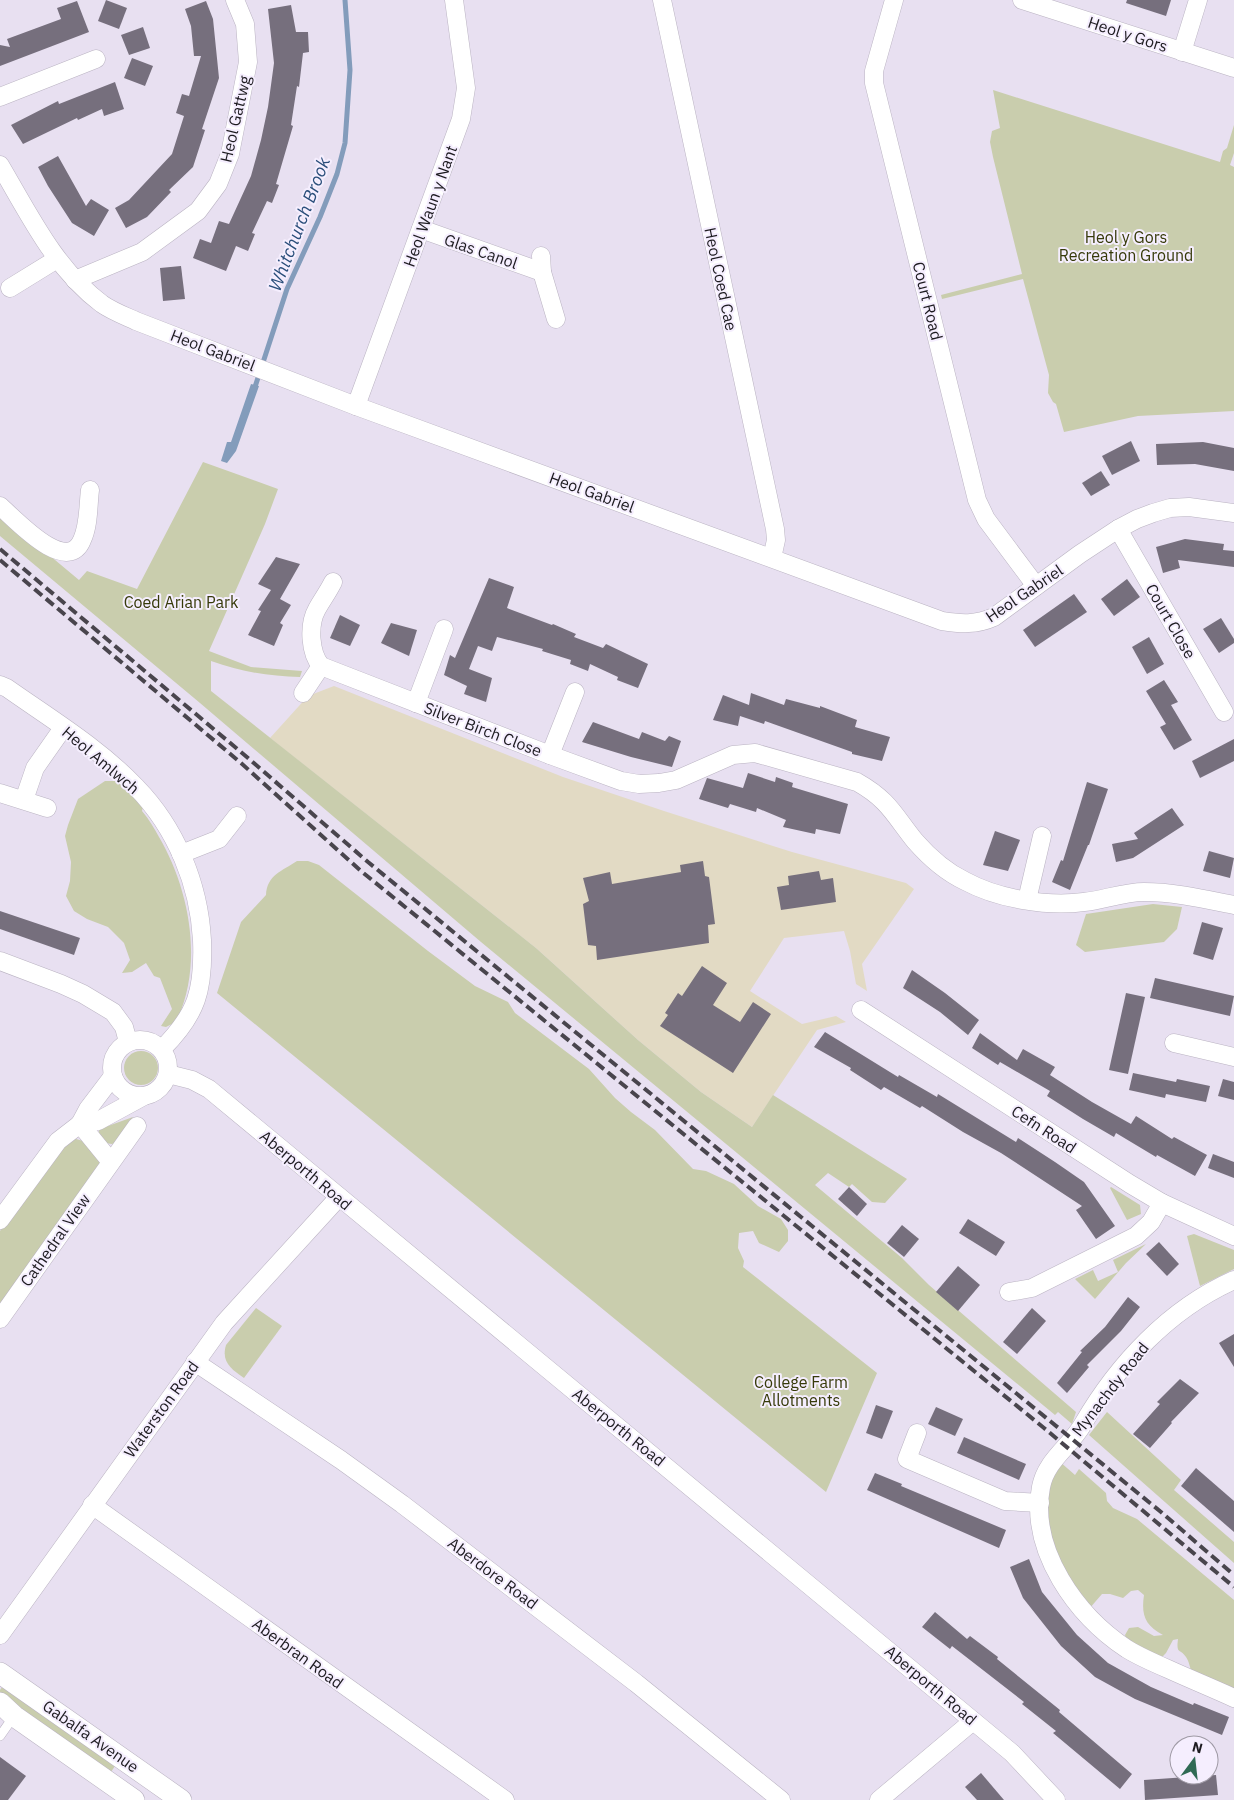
<svg xmlns="http://www.w3.org/2000/svg" width="1234" height="1800" font-family="'IBM Plex Sans',sans-serif">
<rect width="100%" height="100%" fill="#e8e0f1"/>
<path fill="#e2dac4" d="M334,686L563,777L664,811L792,852L906,883L914,889L862,964L867,991L856,984L850,951L844,931L784,938L750,991L802,1024L836,1016L846,1022L817,1030L752,1127L701,1092L638,1040L536,948L270,738L308,696Z"/>
<g fill="#c9cdad">
<path d="M993,90L1220,162L1223,151L1227,148L1234,125V153L1230,165L1234,167V411L1138,416L1064,432L1056,404L1053,402L1048,393L1049,375L1023,279L942,299L941,295L1022,274L993,157L990,142L992,131L1000,128Z"/>
<path d="M203,462L278,489L265,524L209,651L251,667L302,671L300,677C269,676 241,672 211,661V691L536,948L638,1040L701,1092L752,1127L773,1095L907,1179L885,1203L872,1202L852,1184L849,1187L828,1173L815,1185L902,1258L929,1285L1076,1412L1072,1424L1058,1412L1055,1415L481,942L200,703L0,536V514L79,580L87,571L137,589Z"/>
<path d="M105,781H141L148,787L142,811C149,819 154,828 159,837C190,890 204,965 176,1022L166,1027L161,1026L172,1009L160,978L154,976L146,963L132,972L122,973L130,960L124,943L108,927L87,919L74,911L66,896L70,881L71,862L65,836L68,825L78,799Z"/>
<path d="M297,861H308L319,865L428,951L475,986L508,1002L515,1013L589,1069L615,1098L631,1112L655,1130L693,1169L706,1171L734,1184L758,1206L781,1219L788,1230V1241L779,1252L759,1243L753,1231L739,1233L738,1248L744,1261L743,1267L877,1373L826,1492L217,993L241,922L266,895C267,875 282,871 297,861Z"/>
<path d="M1153,904L1182,907L1177,929L1164,942L1085,952L1076,945L1086,914Z"/>
<circle cx="141" cy="1068" r="17"/>
<path d="M133,1117L117,1142L112,1144L105,1143L98,1135L100,1127L103,1124L108,1126Z"/>
<path d="M76,1139L83,1141L100,1162L99,1167L0,1307V1231L48,1163L71,1140Z"/>
<path d="M1111,1187L1140,1205L1141,1214L1127,1220L1110,1188Z"/>
<path d="M1194,1234L1234,1250V1269L1200,1286L1187,1236Z"/>
<path d="M1146,1244L1126,1263L1095,1299L1075,1279L1093,1270L1098,1281L1118,1272L1113,1260Z"/>
<path d="M256,1308L282,1326L244,1378C231,1369 221,1362 226,1345Z"/>
<path d="M1107,1412L1181,1480L1174,1490L1234,1542V1563L1089,1435Z"/>
<path d="M1059,1461L1075,1475L1079,1469L1106,1493L1107,1501L1113,1508L1137,1519L1234,1600V1693L1192,1673C1190,1668 1189,1661 1186,1657C1180,1648 1176,1655 1178,1639L1173,1640L1166,1653L1160,1659L1128,1643L1125,1635L1129,1628L1138,1627L1154,1636L1163,1635C1145,1625 1141,1615 1144,1595L1138,1590L1131,1591L1123,1598L1110,1594H1102L1089,1609L1052,1550L1045,1498Z"/>
<path d="M5,1683L117,1763L109,1775L0,1697V1690Z"/>
</g>
<path fill="#839cbb" d="M251,384L259,386L236,451L227,463L221,461L227,442H231Z"/>
<g fill="none" stroke-linecap="round" stroke-linejoin="round">
<path stroke="#839cbb" stroke-width="5" d="M254,390L287,289L320,217L337,174L345,143L350,70L345,0"/>
</g>
<g fill="#766f7d">
<path d="M106,0L127,8L119,29L98,21Z"/>
<path d="M1127,0H1171L1166,16L1126,3Z"/>
<path d="M77,1L89,32L0,66V45L10,47L7,39L61,19L57,8Z"/>
<path d="M206,1L213,19L219,78L202,129L205,130L193,167L169,190L171,192L147,217L126,228L115,208L129,200L172,154L184,116L176,113L182,94L189,96L201,56H194L191,26L185,9Z"/>
<path d="M291,5L296,32H308L309,52L303,53L299,87L297,86L291,125L293,126L276,184L279,185L272,203L267,201L252,233L255,234L248,251L236,246L226,271L193,258L200,239L211,243L219,221L229,224L251,176L261,140L268,107L274,63L268,9Z"/>
<path d="M143,27L150,48L129,55L121,35Z"/>
<path d="M132,58L153,66L145,86L124,78Z"/>
<path d="M115,82L124,109L104,116L102,109L78,120L77,118L23,144L11,125L58,101L59,104Z"/>
<path d="M58,156L86,206L91,199L109,210L94,236L72,223L48,186L38,167Z"/>
<path d="M181,266L185,299L163,301L160,268Z"/>
<path d="M1131,441L1140,461L1112,475L1102,456Z"/>
<path d="M1203,442L1234,448V471L1195,464L1157,465L1156,444Z"/>
<path d="M1101,471L1110,485L1091,496L1082,483Z"/>
<path d="M1185,539L1224,544L1223,550L1234,551V567L1178,560L1180,568L1163,573L1156,547Z"/>
<path d="M276,557L300,564L280,599L291,605L280,623L283,625L274,646L248,635L261,611L258,610L271,590L258,584Z"/>
<path d="M489,578L514,587L507,608L552,625L553,624L576,634L574,637L603,648L606,644L648,664L638,688L617,680L618,677L590,664L588,671L570,664L571,660L542,651L543,649L497,637L492,651L478,646L469,669L492,678L486,702L464,694L467,686L444,675L450,655L455,658Z"/>
<path d="M1127,579L1140,597L1114,616L1101,599Z"/>
<path d="M1074,594L1087,612L1035,647L1023,630Z"/>
<path d="M340,615L360,625L350,646L330,638Z"/>
<path d="M1221,618L1234,639V643L1219,653L1203,629Z"/>
<path d="M391,623L417,630L409,656L381,643Z"/>
<path d="M1149,637L1164,664L1147,674L1132,647Z"/>
<path d="M1164,680L1178,702L1171,705L1192,740L1174,750L1160,727L1166,724L1146,691Z"/>
<path d="M751,693L784,705L786,699L820,708V706L857,720L855,727L890,737L882,761L852,754V752L765,721L764,724L740,716L738,726L713,720L723,695L749,705Z"/>
<path d="M593,722L639,739L642,732L665,741L669,736L681,741L672,767L631,757L582,742Z"/>
<path d="M1234,739V761L1200,778L1192,761Z"/>
<path d="M748,773L775,782L776,777L793,783L792,787L848,804L840,834L816,829L815,834L783,827L786,820L757,808L756,812L730,804L728,808L699,799L707,778L743,788Z"/>
<path d="M1087,782L1108,789L1089,845H1088L1070,890L1052,882L1061,860L1063,861Z"/>
<path d="M1172,808L1184,825L1133,858L1116,862L1112,844L1138,839L1134,833Z"/>
<path d="M995,831L1020,840L1008,871L983,865Z"/>
<path d="M1209,851L1234,858L1230,878L1203,871Z"/>
<path d="M703,861L705,876L709,877L715,924L708,925L709,943L597,960L596,946L588,945L583,904L589,901L583,878L610,872L612,884L681,872L680,865Z"/>
<path d="M819,871L821,880L833,878L836,902L781,910L777,887L789,885L788,876Z"/>
<path d="M0,911L80,938L74,955L0,929Z"/>
<path d="M1202,922L1223,928L1213,960L1193,954Z"/>
<path d="M702,966L727,983L713,1005L740,1022L753,1002L771,1014L733,1073L660,1026L668,1015L665,1013L678,993L682,996Z"/>
<path d="M912,970L945,993L979,1020L968,1035L940,1012L903,988Z"/>
<path d="M1155,978L1234,996L1230,1016L1150,998Z"/>
<path d="M1126,993L1145,997L1128,1074L1109,1070Z"/>
<path d="M825,1032L898,1077L899,1075L937,1097L938,1094L1016,1142L1018,1138L1055,1162L1084,1182L1115,1226L1096,1239L1076,1210L1082,1206L1001,1153L963,1132L922,1106L920,1108L884,1087L881,1090L850,1070L851,1068L814,1047Z"/>
<path d="M980,1033L1017,1060L1023,1049L1055,1067L1050,1075L1092,1102L1131,1124L1136,1116L1172,1139L1174,1137L1207,1155L1195,1176L1157,1155L1156,1157L1116,1133L1114,1137L1083,1119L1047,1096L1050,1091L1000,1062L998,1065L972,1048Z"/>
<path d="M1133,1073L1176,1082L1177,1079L1210,1086L1206,1102L1166,1094L1165,1098L1129,1090Z"/>
<path d="M1223,1079L1234,1082V1100L1218,1096Z"/>
<path d="M1213,1154L1234,1162V1178L1208,1168Z"/>
<path d="M849,1187L867,1204L857,1216L838,1199Z"/>
<path d="M968,1219L1005,1242L996,1256L959,1233Z"/>
<path d="M902,1225L919,1239L904,1257L887,1243Z"/>
<path d="M1159,1242L1179,1264L1167,1276L1146,1254Z"/>
<path d="M958,1266L980,1285L958,1311L936,1292Z"/>
<path d="M1128,1297L1140,1307L1121,1331L1087,1365L1089,1367L1067,1393L1057,1383L1082,1352L1080,1351L1105,1327Z"/>
<path d="M1032,1308L1046,1321L1017,1354L1003,1342Z"/>
<path d="M1234,1334V1367L1219,1343Z"/>
<path d="M1180,1379L1199,1393L1171,1422L1172,1423L1150,1448L1133,1434L1160,1404L1157,1402Z"/>
<path d="M876,1405L893,1411L882,1439L866,1433Z"/>
<path d="M936,1407L963,1419L955,1436L928,1424Z"/>
<path d="M964,1437L1026,1464L1019,1480L957,1453Z"/>
<path d="M1196,1468L1234,1501V1532L1181,1486Z"/>
<path d="M875,1473L902,1484L901,1486L1006,1530L999,1548L867,1490Z"/>
<path d="M1029,1559L1042,1592L1077,1635L1108,1663L1151,1687L1193,1705L1194,1703L1229,1717L1222,1735L1135,1699L1095,1677L1061,1646L1023,1598L1010,1567Z"/>
<path d="M935,1612L967,1639L970,1636L998,1657L997,1659L1060,1710L1059,1712L1132,1774L1120,1789L1053,1733L1056,1731L1022,1704L1024,1702L952,1646L950,1649L922,1627Z"/>
<path d="M0,1757L26,1776L8,1800H0Z"/>
<path d="M981,1773L1004,1800H977L965,1787Z"/>
<path d="M1216,1775L1218,1795L1145,1800L1144,1780Z"/>
</g>
<g fill="none" stroke-linecap="round" stroke-linejoin="round">
<g stroke="#bab3c2" stroke-width="10">
<path id="service" d="M0,1736L14,1716"/>
</g>
<g stroke="#bab3c2" stroke-width="19">
<g id="minor">
<path d="M662,0L775,529L776,540L772,558"/>
<path d="M894,0L874,71V83L977,500L986,519L1036,586"/>
<path d="M1022,0L1234,68"/>
<path d="M1182,52L1198,0"/>
<path d="M0,97L96,59"/>
<path d="M0,165C29,214 55,269 102,304C112,311 125,316 136,321L356,406L942,621C961,624 976,625 994,617L1080,554L1118,529L1137,519L1153,513L1170,508L1189,507L1234,513"/>
<path d="M421,229L542,272"/>
<path d="M541,256L542,272L556,319"/>
<path d="M75,280L142,252L198,211L218,184L230,154L248,62L245,24L235,0"/>
<path d="M10,288L57,259"/>
<path d="M356,406L461,119L466,88L454,0"/>
<path d="M0,506C16,520 67,576 82,540C89,525 88,506 90,490"/>
<path d="M1118,529L1224,712"/>
<path d="M333,582C328,592 322,600 317,609C308,625 310,653 321,666L550,755L621,781L639,784L659,783L676,780L733,755L755,753L857,782C889,800 894,815 915,841C929,857 946,872 965,881C998,899 1048,907 1084,902C1103,900 1124,892 1144,892C1174,892 1204,899 1234,905"/>
<path d="M0,685L7,688C51,719 99,748 136,787C176,828 199,884 202,940C204,990 197,1014 162,1049"/>
<path d="M303,693L321,666"/>
<path d="M416,703L444,629"/>
<path d="M550,755L575,692"/>
<path d="M0,793L47,808"/>
<path d="M24,800L35,768L63,728"/>
<path d="M181,854L219,839L237,816"/>
<path d="M1027,900L1042,836"/>
<path d="M0,961L61,984L83,994L113,1012L124,1027L128,1042"/>
<path d="M861,1010L1130,1184L1162,1203L1234,1236"/>
<circle cx="140" cy="1068" r="28"/>
<path d="M1174,1043L1234,1057"/>
<path d="M168,1074L192,1080L209,1089L1012,1753L1056,1800"/>
<path d="M80,1124L88,1109L113,1076"/>
<path d="M80,1124L111,1162"/>
<path d="M0,1220L58,1141L80,1124L98,1121L144,1096"/>
<path d="M1234,1280C1169,1309 1118,1364 1083,1424C1070,1447 1046,1460 1041,1487C1029,1551 1077,1616 1127,1649C1140,1657 1154,1663 1168,1669C1190,1679 1212,1688 1234,1698"/>
<path d="M1009,1292L1032,1288L1136,1236L1151,1222L1162,1203"/>
<path d="M0,1319L137,1126"/>
<path d="M195,1362L341,1460L402,1504L636,1683L781,1800"/>
<path d="M917,1433L907,1459L1005,1501L1040,1503"/>
<path d="M92,1505L505,1800"/>
<path d="M0,1635L224,1323L339,1197"/>
<path d="M879,1800L973,1721"/>
</g>
</g>
<g stroke="#bab3c2" stroke-width="22">
<g id="tertiary">
<path d="M0,1673L181,1800"/>
<path d="M0,1703L14,1716L134,1800"/>
</g>
</g>
<use href="#service" stroke="#fff" stroke-width="9"/>
<use href="#minor" stroke="#fff" stroke-width="18"/>
<use href="#tertiary" stroke="#fff" stroke-width="21"/>
<g stroke="#49454d" stroke-width="4" stroke-dasharray="10 5" stroke-linecap="butt">
<path d="M0,549L248,758L368,862L1050,1421L1161,1512L1234,1575"/>
<path d="M0,560L241,763L361,871L1044,1428L1234,1587"/>
</g>
</g>
<g text-anchor="middle" dominant-baseline="central" stroke-width="4" stroke-linejoin="round" paint-order="stroke">
<g font-size="16" fill="#1d1b20" stroke="#f5eefe">
<text transform="translate(1128 34) rotate(18)">Heol y Gors</text>
<text transform="translate(235 119) rotate(-77)">Heol Gattwg</text>
<text transform="translate(430 206) rotate(-70)">Heol Waun y Nant</text>
<text transform="translate(481 251) rotate(19)">Glas Canol</text>
<text transform="translate(721 279) rotate(78)">Heol Coed Cae</text>
<text transform="translate(928 301) rotate(76)">Court Road</text>
<text transform="translate(213 350) rotate(21)">Heol Gabriel</text>
<text transform="translate(592 492) rotate(20)">Heol Gabriel</text>
<text transform="translate(1024 593) rotate(-34)">Heol Gabriel</text>
<text transform="translate(1171 621) rotate(60)">Court Close</text>
<text transform="translate(483 729) rotate(21)">Silver Birch Close</text>
<text transform="translate(101 760) rotate(40)">Heol Amlwch</text>
<text transform="translate(1044 1129) rotate(33)">Cefn Road</text>
<text transform="translate(306 1170) rotate(40)">Aberporth Road</text>
<text transform="translate(55 1240) rotate(-55)">Cathedral View</text>
<text transform="translate(1110 1389) rotate(-52)">Mynachdy Road</text>
<text transform="translate(161 1409) rotate(-54)">Waterston Road</text>
<text transform="translate(619 1427) rotate(39)">Aberporth Road</text>
<text transform="translate(493 1573) rotate(37)">Aberdore Road</text>
<text transform="translate(298 1653) rotate(36)">Aberbran Road</text>
<text transform="translate(931 1685) rotate(40)">Aberporth Road</text>
<text transform="translate(91 1736) rotate(35)">Gabalfa Avenue</text>
</g>
<g font-size="16" fill="#363a09" stroke="#f5eefe">
<text x="1126" y="237">Heol y Gors<tspan x="1126" dy="18">Recreation Ground</tspan></text>
<text x="181" y="602">Coed Arian Park</text>
<text x="801" y="1382">College Farm<tspan x="801" dy="18">Allotments</tspan></text>
</g>
<g font-size="18" font-style="italic" fill="#2a4e7a" stroke="#f5eefe">
<text transform="translate(299 224) rotate(-69)">Whitchurch Brook</text>
</g>
</g>
<g transform="translate(1194 1760) rotate(15)"><circle r="24" fill="#f5eefe" stroke="#9f9aa5"/>
<path d="M0-4L9 19L0 12L-9 19Z" fill="#2f6a54"/>
<text y="-8" font-size="14" font-weight="bold" text-anchor="middle" fill="#1d1b20">N</text>
</g>
</svg>
